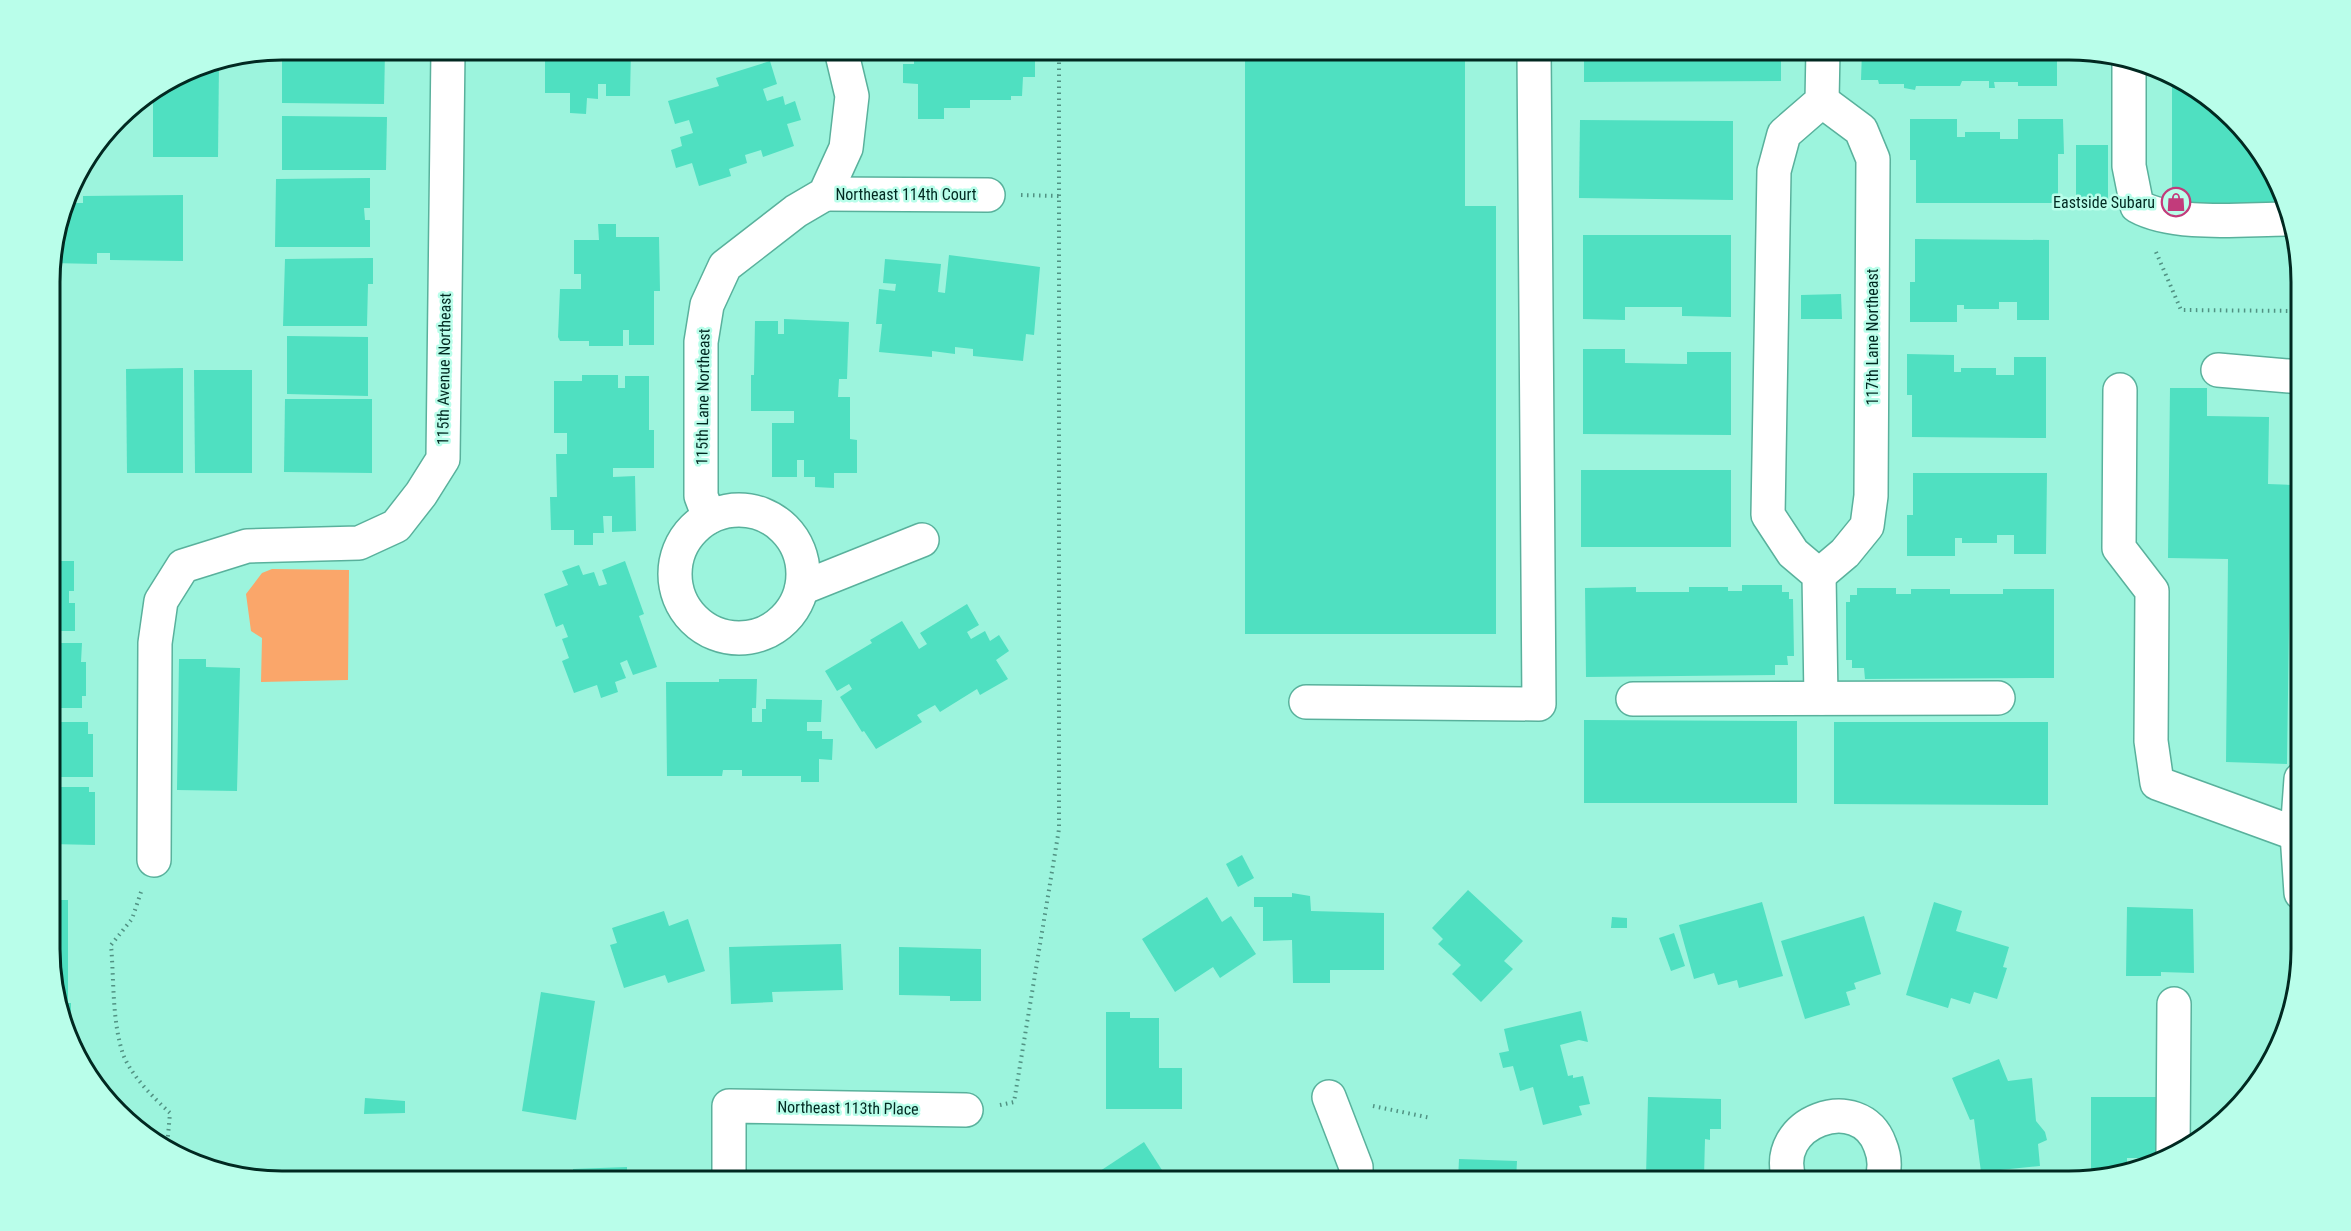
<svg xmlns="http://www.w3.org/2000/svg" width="2351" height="1231" font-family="'Roboto Condensed',sans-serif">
<rect width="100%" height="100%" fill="#9cf4dd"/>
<path fill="#faa66a" d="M272,569L349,570L348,680L261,682L262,638L251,631L246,594L262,573Z"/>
<g fill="#4fe0c1">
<path d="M554,50H631L630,96H606V84H598V99L587,98L586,114L570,113V93H545V60H554Z"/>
<path d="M931,50H1025V58H1035V77H1023L1022,96H1011V100H970V108H944V119H918V84L903,83V64H914V55H931Z"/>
<path d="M1245,50H1465V206H1496V634H1245Z"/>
<path d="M1584,50H1781V81L1584,82Z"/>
<path d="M1862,50H2057V86H2018V82H1994L1995,88H1989V81H1962L1960,86H1916L1915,90L1904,88V84H1879L1878,80H1861Z"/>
<path d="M282,51H385L384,104L282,103Z"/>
<path d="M770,61L777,84L763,89L767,101L783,96L785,105L795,101L801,120L787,124L794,146L763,157L761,150L745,155L747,163L729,169L731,176L699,186L692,163L676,168L671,150L682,146L680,137L693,133L689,120L675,124L668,101L719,86L716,78Z"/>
<path d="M219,62L218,157H153V92L193,67Z"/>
<path d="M2172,74L2222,107L2262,153L2283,208H2172Z"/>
<path d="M282,116L387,117L386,170H282Z"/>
<path d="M1910,119H1957V137H1965V132H2000V139H2018V119H2063L2064,154H2058V203H1916V160H1910Z"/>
<path d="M1580,120L1733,121V200L1579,198Z"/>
<path d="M2076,145H2108V206L2076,207Z"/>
<path d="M370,178V208H364L365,220H370V247H275L276,179Z"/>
<path d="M183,195V261L110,260V253H97V264L51,263L67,203H83V196Z"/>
<path d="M598,224H616V237H659L660,291H654V345H629V330H623V346H589V341H560L558,337L560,289H581V274H574V240H599Z"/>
<path d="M1583,235H1731V317L1682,316V307H1625V320L1583,319Z"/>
<path d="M1915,239L2049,240V320H2017V302H1999V309H1964V305H1957V322H1910V282H1915Z"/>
<path d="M949,255L1040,267L1034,335L1026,334L1023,361L973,356V349L955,347V354L932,351V357L879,352L882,324H876L879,289L895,291L896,284L883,283L885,259L941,264L938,292L945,293Z"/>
<path d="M373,258V284H368L367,326H283L285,259Z"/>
<path d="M1841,294L1842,319H1801V295Z"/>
<path d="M784,319L849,322L847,379H839L838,397H850V439L857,440V473H834V488L815,487V477H804V460H797V477H772V423H794V411H751V375H754L755,321H778V334H784Z"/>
<path d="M287,336L368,337V396L287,394Z"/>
<path d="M1583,349H1625V363L1687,364V352H1731V435L1583,434Z"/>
<path d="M1907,354L1954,355V372H1961V368H1996V375H2014V357H2046V438L1912,437V395H1907Z"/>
<path d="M183,368V473H127L126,369Z"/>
<rect x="50" y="369" width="10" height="35"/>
<path d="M194,370H252V473H195Z"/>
<path d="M582,375H618V388H625V376H649V430H654V468H613V477L635,476L636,531L612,532V516H603L604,533H593V545H574V530H551L550,497H557L556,454H567V433H554V381H582Z"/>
<path d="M2170,388H2207V416L2269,417L2268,484L2291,485L2287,764L2226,762L2228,559L2168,558Z"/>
<path d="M285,399H372V473L284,472Z"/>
<path d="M54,418V454H50V420Z"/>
<rect x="1581" y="470" width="150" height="77"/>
<path d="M1913,473H2047L2046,554H2014V535H1997V543H1962V538H1955V556H1907V515H1913Z"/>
<path d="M50,489H55V537H51Z"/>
<path d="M51,561H74V591H69V603H75V631H51Z"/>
<path d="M625,561L644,614L639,616L657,667L633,675L627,660L620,663L626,678L615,682L618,692L601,698L597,685L574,693L562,661L569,658L562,639L568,637L563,624L556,627L544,594L568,585L562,571L579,565L583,575L594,572L599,586L607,584L602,570Z"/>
<path d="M1742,585H1782V592H1789V599H1793L1794,656H1787L1788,665H1775V675L1586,677L1585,588L1636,587V592H1689V587H1728V591H1742Z"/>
<path d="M1857,588H1896V594H1911V589H1950V594H2003V589H2054V678L1865,679L1864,668H1852V660H1846V602H1850V595H1857Z"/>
<path d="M967,604L979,625L967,632L971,639L985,631L990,641L999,635L1009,651L996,660L1008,679L980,695L977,689L940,712L935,705L917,715L922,722L876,749L864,731L862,732L840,697L852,689L849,684L837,691L825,671L872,643L870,640L902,621L919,649L927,644L920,633Z"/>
<path d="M51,643H82L81,662H86V696H82V708H51Z"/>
<path d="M179,659H206V667L240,668L237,791L177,790Z"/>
<path d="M719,679H757L756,708H752V722H762V709H766V699L822,700L821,722H807V731H822V739H833L832,760L819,759V782H801V776H742V770H723L722,776H667L666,682H719Z"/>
<path d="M1584,720L1797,721V803H1584Z"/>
<path d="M51,722H88V734H93V777H51Z"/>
<path d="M1834,722H2048V805L1834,804Z"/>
<path d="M51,787H89V792H95V845L51,844Z"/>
<path d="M1242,855L1254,878L1238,887L1226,864Z"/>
<path d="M1468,890L1523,941L1504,961L1513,969L1481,1002L1452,974L1461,965L1438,944L1443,939L1432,928Z"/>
<path d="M1292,893L1310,896L1311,911L1384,913V970H1330V983H1293L1292,940L1263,941V907H1254V897H1292Z"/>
<path d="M1207,897L1222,922L1231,916L1256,954L1220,978L1213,967L1175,992L1142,939Z"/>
<path d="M51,900H68V1003H71V1028H65L52,980Z"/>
<path d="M1762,902L1783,976L1739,988L1737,980L1718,985L1714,973L1694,979L1679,925Z"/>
<path d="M1934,902L1962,911L1956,931L2009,947L2003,967L2007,968L1997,999L1974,992L1970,1004L1951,998L1948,1008L1906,995Z"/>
<path d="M2127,907L2193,909L2194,973L2161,972V976H2126Z"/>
<path d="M664,911L669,926L688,919L705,971L668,983L665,975L624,988L610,945L617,943L612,928Z"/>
<path d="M1864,916L1881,974L1854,983L1856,989L1846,992L1850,1005L1805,1019L1781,941Z"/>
<path d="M1612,917L1627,918V928H1611Z"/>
<path d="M1674,933L1685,966L1671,971L1659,938Z"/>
<path d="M841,944L843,990L772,992L773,1002L731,1004L729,947Z"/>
<path d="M899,947L981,949V1001H950V996L899,995Z"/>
<path d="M541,992L595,1001L576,1120L522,1111Z"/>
<path d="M1581,1011L1588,1042L1579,1040L1560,1045L1568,1076L1573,1075V1078L1583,1076L1590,1104L1579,1106L1582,1115L1543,1125L1533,1087L1520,1091L1513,1066L1503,1068L1499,1053L1509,1051L1504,1029Z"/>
<path d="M1106,1012H1130V1018H1159V1068H1182V1109H1106Z"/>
<path d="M70,1043H83V1063H88V1073Z"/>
<path d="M1999,1059L2008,1081L2032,1078L2036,1121L2045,1132L2047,1140L2038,1144L2040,1166L1981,1172L1974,1119L1970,1120L1952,1078Z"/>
<path d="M1648,1097L1721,1099V1129H1710V1140L1705,1139L1704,1177L1646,1176Z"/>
<path d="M2091,1097H2156V1158H2127V1166H2133V1171L2091,1180Z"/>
<path d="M365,1098L405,1101V1113L364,1114Z"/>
<path d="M1144,1142L1169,1181H1102L1097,1173Z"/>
<path d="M1459,1159L1517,1161L1516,1181H1458Z"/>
<path d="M627,1167V1181H574L573,1169Z"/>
</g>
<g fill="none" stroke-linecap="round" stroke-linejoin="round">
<g stroke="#59b19c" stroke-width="36">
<g id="minor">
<path d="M2129,64V166L2137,206C2175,227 2243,219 2287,219"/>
<path d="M825,194L988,195"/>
<path d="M2218,370L2300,377"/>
<path d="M2120,390L2119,548L2152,591L2151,741L2157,783L2297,834"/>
<circle cx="739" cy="574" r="64"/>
<path d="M709,517L701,496V342L707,305L725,266L796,211L825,194L846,148L852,96L841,50"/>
<path d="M1819,575L1845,553L1867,526L1871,496L1873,159L1861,130L1822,101"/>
<path d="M802,588L922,540"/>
<path d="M1821,698L1819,575L1793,553L1768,515L1774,171L1784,134L1822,101L1823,50"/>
<path d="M1633,699L1998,698"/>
<path d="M1306,702L1539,704L1534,50"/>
<path d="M2301,779L2297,834L2301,893"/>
<path d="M154,860L155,643L161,601L183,566L247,546L359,543L396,526L421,494L443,459L448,50"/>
<path d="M1329,1097L1356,1167V1181"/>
<path d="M2173,1154L2174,1004"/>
<path d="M729,1181V1106L966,1110"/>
<path d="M1790,1181C1768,1122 1860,1089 1880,1145C1885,1157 1886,1168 1881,1181"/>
</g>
</g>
<g stroke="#519283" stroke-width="4" stroke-dasharray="1.5 4.5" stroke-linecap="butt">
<path d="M1021,195L1059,196"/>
<path d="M2156,252L2181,310L2300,311"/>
<path d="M141,892L132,919L111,945C114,979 112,1018 122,1051C129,1074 153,1097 170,1113L167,1147"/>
<path d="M1000,1105L1014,1102L1059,829V50"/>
<path d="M1373,1106L1431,1118"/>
</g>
<use href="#minor" stroke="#fff" stroke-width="33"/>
</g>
<defs>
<g id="shop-ring" transform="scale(1.5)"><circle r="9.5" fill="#b9feea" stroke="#c23b7b" stroke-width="1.5"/><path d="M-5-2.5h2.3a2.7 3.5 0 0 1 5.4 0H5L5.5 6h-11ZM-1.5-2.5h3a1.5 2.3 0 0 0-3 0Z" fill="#c23b7b"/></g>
</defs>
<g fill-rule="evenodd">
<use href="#shop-ring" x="2176" y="202"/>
</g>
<g text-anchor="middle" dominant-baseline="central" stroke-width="5" stroke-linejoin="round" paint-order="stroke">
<g font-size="16" fill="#012921" stroke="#b9feea">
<text x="906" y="194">Northeast 114th Court</text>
<text transform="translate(1872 337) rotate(-90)">117th Lane Northeast</text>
<text transform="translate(444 369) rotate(-89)">115th Avenue Northeast</text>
<text transform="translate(703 397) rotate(-89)">115th Lane Northeast</text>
<text transform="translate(848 1108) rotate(1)">Northeast 113th Place</text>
</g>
<g font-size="16" fill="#012921" stroke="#b9feea" text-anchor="end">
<text x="2155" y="202">Eastside Subaru</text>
</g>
</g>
<path d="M0 0H2351V1231H0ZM282 60H2069A222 222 0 0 1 2291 282V949A222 222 0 0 1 2069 1171H282A222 222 0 0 1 60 949V282A222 222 0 0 1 282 60Z" fill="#b9feea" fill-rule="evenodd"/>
<path fill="none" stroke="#012921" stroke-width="3" d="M282 60H2069A222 222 0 0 1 2291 282V949A222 222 0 0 1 2069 1171H282A222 222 0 0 1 60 949V282A222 222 0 0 1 282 60Z"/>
</svg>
